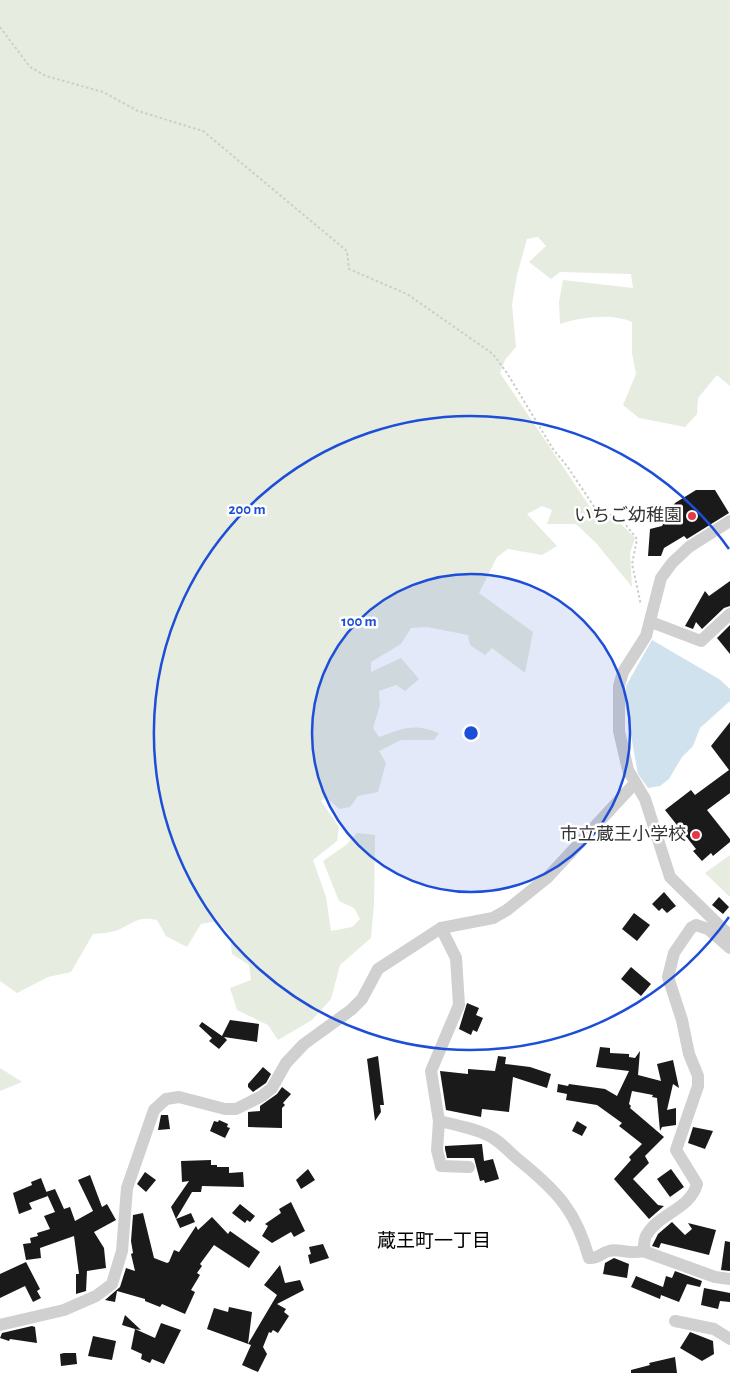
<svg xmlns="http://www.w3.org/2000/svg" width="730" height="1373" font-family="'Alegreya Sans','Noto Sans JP',sans-serif">
<rect width="100%" height="100%" fill="#fff"/>
<g fill="#e6ecdf">
<path d="M0,0H730V386L717,375L698,398L697,414L685,427L639,418L623,405L636,374L632,353V322C611,313 582,317 560,324L559,302L563,280L633,288L631,274L560,272L551,279L529,262L546,246L538,237L527,239L517,275L512,305L516,347L505,360L500,373L590,507L620,523L635,538L630,553L632,587L596,543L576,524H547L552,510L542,506L527,514L557,546L542,555L508,549L497,557L479,593L533,632L525,673L492,648L485,655L470,645L468,635L427,627L411,628L401,644L371,662V672L401,658L419,679L405,691L396,685L379,691L380,705L373,728L379,737C404,728 413,723 439,733L434,740H401L379,751L386,763L378,792L358,796L350,807L339,809L326,797L321,801L339,827L337,841L313,860L326,897L331,931L352,927L360,919L354,908L339,901L323,861L346,845L357,833L375,835L374,904L371,938L340,965L331,999L312,1020L278,1040L268,1025L237,1010L230,988L251,980L249,965L232,954L230,935L217,921L201,924L187,947L166,936L157,920C140,916 134,922 120,929C113,933 101,933 93,934L71,972L48,977L17,993L0,981Z"/>
<path d="M730,855V897L705,873Z"/>
<path d="M0,1068L22,1082L0,1091Z"/>
</g>
<path fill="#cfe2ee" d="M652,640L719,679L730,689V701L700,728L693,746L682,757L669,779L660,786L648,788L638,774L625,702L626,686Z"/>
<g fill="#1a1a1a">
<path d="M696,490H715L729,513L687,539L684,536L664,548L661,556H648L650,529L662,526L675,503Z"/>
<path d="M730,581V606L724,608L702,629L696,622L693,629L685,626L705,591L709,596Z"/>
<path d="M730,625V654L717,638Z"/>
<path d="M730,722V793L707,810L730,839V842L713,856L711,853L702,861L693,851L696,849L665,810L691,790L695,795L729,770L711,746Z"/>
<path d="M664,892L676,906L667,913L662,908L659,911L652,904Z"/>
<path d="M719,897L729,907L723,914L712,905Z"/>
<path d="M634,913L650,925L637,941L622,929Z"/>
<path d="M631,967L651,984L641,996L621,979Z"/>
<path d="M467,1003L479,1008L476,1015L483,1018L477,1032L473,1030L471,1035L459,1029Z"/>
<path d="M230,1020L259,1024L257,1042L224,1037L227,1040L219,1049L209,1041L212,1038L199,1026L202,1022L222,1036Z"/>
<path d="M600,1047L610,1048V1053L629,1054V1057L635,1058L640,1051L638,1075L661,1081L657,1064L673,1060L679,1088L673,1084L667,1110L676,1108V1125L662,1127L660,1131L657,1098L652,1097L653,1095L632,1091L629,1104L631,1106L630,1108L664,1137L645,1156L649,1163L633,1179L658,1205L664,1206L649,1219L614,1179L631,1160L629,1157L642,1144L619,1126L622,1123L597,1105L566,1100L567,1094L557,1092L558,1084L568,1086L569,1084L605,1089L617,1096L629,1071L596,1067Z"/>
<path d="M378,1056L384,1105H380L381,1112L375,1121L367,1059Z"/>
<path d="M498,1056L506,1057L505,1064L530,1067L551,1074L547,1088L513,1077L509,1112L482,1109L481,1117L446,1110L440,1071L468,1074V1069L495,1071Z"/>
<path d="M263,1067L271,1074L266,1083L253,1092L248,1087V1084Z"/>
<path d="M282,1087L291,1094L283,1103L285,1105L282,1108V1128L248,1127V1112L260,1111V1106L277,1094Z"/>
<path d="M161,1115H168L170,1129L158,1130Z"/>
<path d="M219,1120L228,1124L227,1127L230,1128L225,1138L210,1131L214,1121L218,1122Z"/>
<path d="M577,1121L587,1127L582,1136L572,1131Z"/>
<path d="M693,1127L713,1131L705,1149L688,1143Z"/>
<path d="M482,1144L484,1161L493,1159L499,1179L485,1183L484,1180L480,1181L474,1158H447L445,1149V1146Z"/>
<path d="M211,1160V1165H217V1167H229V1173L243,1172L244,1187L202,1186L201,1192H192L176,1219L171,1207L189,1181L182,1182L181,1161Z"/>
<path d="M308,1169L315,1180L301,1189L296,1180Z"/>
<path d="M671,1169L684,1187L670,1197L657,1179Z"/>
<path d="M145,1172L156,1180L146,1192L137,1184Z"/>
<path d="M90,1175L102,1207L107,1204L116,1220L94,1232L104,1248L106,1268L87,1271L86,1291L76,1294V1274H79L74,1236L40,1248L41,1258L26,1260L23,1244L31,1243L30,1238L38,1236L37,1233L50,1229L44,1216L55,1212L46,1192L55,1189L64,1209L70,1207L75,1221L93,1211L78,1180Z"/>
<path d="M41,1178L48,1196L29,1203L32,1209L19,1214L13,1193L32,1185L31,1182Z"/>
<path d="M291,1202L305,1231L294,1237L291,1232L272,1243L262,1236L268,1226L265,1224L281,1213L279,1209Z"/>
<path d="M240,1204L255,1216L250,1222L247,1220L245,1223L232,1213Z"/>
<path d="M143,1213L154,1258L167,1263L169,1262L174,1250L179,1252L196,1226L198,1230L212,1217L228,1234L230,1231L260,1252L249,1268L214,1245L200,1264L202,1266L197,1273L200,1275L191,1290L195,1292L185,1314L162,1304L160,1307L145,1301V1299L117,1291L115,1302L105,1300L120,1287L126,1268L135,1271L131,1254L133,1253L131,1241L133,1215Z"/>
<path d="M191,1213L195,1222L180,1228L176,1219Z"/>
<path d="M672,1222L685,1235L692,1229L688,1223L716,1230L709,1255L661,1243L659,1248L652,1246L658,1234Z"/>
<path d="M725,1241L730,1242V1271L721,1270Z"/>
<path d="M323,1244L329,1258L310,1264L308,1255L311,1254L309,1247Z"/>
<path d="M614,1258L629,1264L627,1278L603,1274L605,1263Z"/>
<path d="M26,1262L40,1289L37,1291L41,1298L33,1302L25,1286L0,1298V1274Z"/>
<path d="M280,1265L285,1283L300,1280L304,1290L277,1304L286,1309L284,1312L289,1316L278,1333L273,1330L271,1333L269,1332L263,1347L267,1354L258,1372L242,1365L251,1345L207,1329L214,1308L228,1312L229,1307L252,1312L248,1344L277,1295L264,1285Z"/>
<path d="M675,1271L702,1281L700,1287L687,1284L679,1302L661,1295L660,1299L631,1287L636,1276L663,1287L666,1276L672,1278Z"/>
<path d="M704,1288L730,1293V1302L720,1301L718,1309L701,1305Z"/>
<path d="M125,1315L141,1330L135,1329L155,1338L161,1323L181,1330L164,1364L152,1359L150,1363L141,1359L142,1354L131,1349L135,1329L122,1325Z"/>
<path d="M32,1326L35,1327L37,1343L10,1339L9,1341L0,1338L2,1333Z"/>
<path d="M690,1332L713,1341L714,1354L702,1361L680,1348Z"/>
<path d="M93,1336L116,1341L112,1360L88,1356Z"/>
<path d="M64,1353H76L77,1364L61,1366L60,1354Z"/>
<path d="M675,1357L677,1373H631V1370L650,1365L649,1363Z"/>
</g>
<g fill="none" stroke-linecap="round" stroke-linejoin="round">
<path stroke="#cdcdcd" stroke-width="2" stroke-dasharray="2.5 2.5" stroke-linecap="butt" d="M0,27L30,67L46,76L103,92L138,111L203,131L347,251L349,269L407,294L493,354L507,373L553,449L567,466L595,508L622,520L637,539L632,564L641,605"/>
<g stroke="#d0d0d0" stroke-width="12">
<path d="M730,521L689,547L672,563L661,578L646,636L623,672L619,686V731L628,770L645,799L670,877L730,936"/>
<path d="M651,622L701,641L730,614"/>
<path d="M441,928L456,958L459,1005L431,1071L439,1121L437,1150L441,1166L469,1167"/>
<path d="M439,1121C456,1125 478,1129 493,1138C503,1144 511,1154 520,1161C557,1191 576,1211 589,1258C598,1259 601,1253 609,1251C619,1248 631,1255 643,1251C644,1247 644,1240 646,1236C658,1213 690,1210 697,1184L676,1150L698,1086V1076L689,1054L682,1020L668,977L674,953L691,928L696,925L708,929L730,948"/>
<path d="M643,1251L715,1277L730,1279"/>
<path d="M675,1321L714,1329L730,1339"/>
<path d="M0,1325L64,1310L96,1296L112,1284L122,1251L127,1188L154,1110L166,1099L179,1097L225,1109H236L262,1096L272,1088L286,1063L304,1044L351,1010L362,999L378,969L441,928L493,918L507,910L548,877L635,783"/>
</g>
</g>
<circle cx="471" cy="733" r="159" fill="#1d4ed8" fill-opacity=".12"/>
<g fill="none" stroke="#1d4ed8" stroke-width="2.5">
<circle cx="471" cy="733" r="159"/>
<path d="M729 917A317 317 0 1 1 729 549"/>
</g>
<g fill="#e63946" stroke="#fff" stroke-width="2">
<circle cx="692" cy="516" r="5"/>
<circle cx="696" cy="835" r="5"/>
</g>
<g text-anchor="middle" dominant-baseline="central" stroke-width="5" stroke-linejoin="round" paint-order="stroke">
<g font-size="18" fill="#333" stroke="#fff" text-anchor="end">
<text x="682" y="516">いちご幼稚園</text>
<text x="686" y="835">市立蔵王小学校</text>
</g>
<g font-size="19" fill="#000" stroke="#fff">
<text x="434" y="1241">蔵王町一丁目</text>
</g>
</g>
<circle cx="471" cy="733" r="8" fill="#1d4ed8" stroke="#fff" stroke-width="2.5"/>
<g font-size="15" text-anchor="middle" font-weight="bold" fill="#1d4ed8" stroke="#fff" stroke-width="5" stroke-linejoin="round" paint-order="stroke">
<text x="247" y="514">200 m</text>
<text x="359" y="626">100 m</text>
</g>
</svg>
